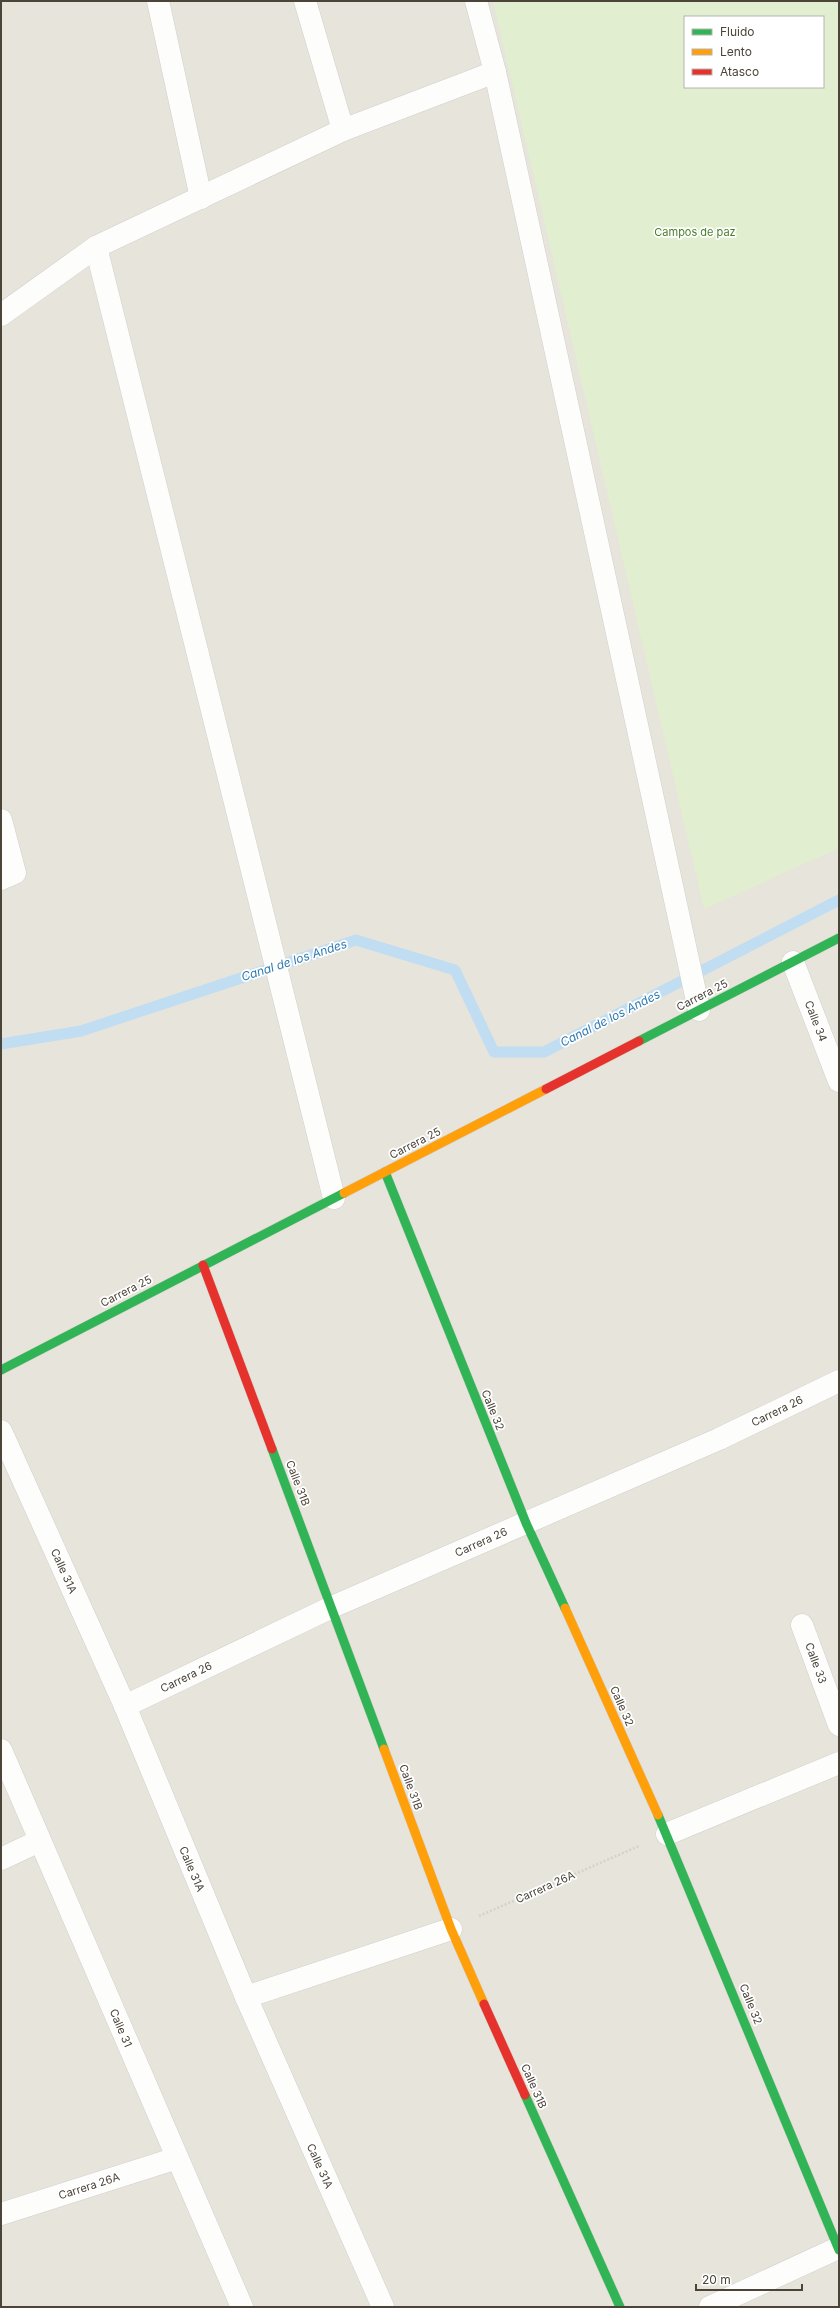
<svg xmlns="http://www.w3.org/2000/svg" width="840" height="2308" font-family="Inter,sans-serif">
<rect width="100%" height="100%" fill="#f4f2ee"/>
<path fill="#e7e4dc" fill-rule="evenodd" d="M1,1H839V2307H1ZM685,17H823V87H685Z"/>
<path fill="#e1eecf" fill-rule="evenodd" d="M493,1H839V848L704,909ZM685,17H823V87H685Z"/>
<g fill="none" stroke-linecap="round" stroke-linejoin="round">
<path stroke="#c0ddf1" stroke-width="11" d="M1,1044L81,1031L356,940L455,970L494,1052H544L839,900"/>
<g stroke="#d2d0cb" stroke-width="23">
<g id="street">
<path d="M158,1L201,198"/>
<path d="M305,1L343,130"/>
<path d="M476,1L495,72L699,1010"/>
<path d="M96,247L334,1198"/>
<path d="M1,315L96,247L343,130L495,72"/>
<path d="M1,820L15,873L1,879"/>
<path d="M793,962L839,1081"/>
<path d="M1,1431L125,1706L246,1997L383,2307"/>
<path d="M802,1625L839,1725"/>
<path d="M125,1706L332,1607L719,1439L839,1381"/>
<path d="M1,1750L242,2307"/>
<path d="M667,1834L839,1763"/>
<path d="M1,1859L39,1841"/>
<path d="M246,1997L451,1929"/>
<path d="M1,2214L177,2158"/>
<path d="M710,2307L838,2248"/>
</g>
</g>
<g stroke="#d3cfc5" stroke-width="10">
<g id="fast">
<path d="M639,1041L839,938"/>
<path d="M385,1172L526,1523L565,1608"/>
<path d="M1,1370L344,1193"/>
<path d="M272,1449L384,1749"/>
<path d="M658,1815L839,2250"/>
<path d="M525,2095L620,2307"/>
</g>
</g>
<g stroke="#d3cfc5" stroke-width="10">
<g id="slow">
<path d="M344,1193L546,1089"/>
<path d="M565,1608L658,1815"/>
<path d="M384,1749L451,1929L484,2004"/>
</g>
</g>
<g stroke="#d3cfc5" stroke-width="10">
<g id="jam">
<path d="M546,1089L639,1041"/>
<path d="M203,1265L272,1449"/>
<path d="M484,2004L525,2095"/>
</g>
</g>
<path stroke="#d3d2cc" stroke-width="2.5" stroke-dasharray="2 2" stroke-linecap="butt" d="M479,1916L639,1846"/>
<use href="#street" stroke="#fdfdfc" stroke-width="22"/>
<use href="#fast" stroke="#30b455" stroke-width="9"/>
<use href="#slow" stroke="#ff9f0a" stroke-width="9"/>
<use href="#jam" stroke="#e5322d" stroke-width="9"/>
</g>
<g text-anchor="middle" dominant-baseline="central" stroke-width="3.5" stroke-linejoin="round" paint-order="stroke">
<g font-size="11" fill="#4a7f2a" stroke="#fff">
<text x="695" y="232">Campos de paz</text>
</g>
<g font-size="11" fill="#4b4439" stroke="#fff">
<text transform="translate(702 995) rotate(-27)">Carrera 25</text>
<text transform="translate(816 1021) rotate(69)">Calle 34</text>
<text transform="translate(415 1143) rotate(-27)">Carrera 25</text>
<text transform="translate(126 1291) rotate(-27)">Carrera 25</text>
<text transform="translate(493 1410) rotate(68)">Calle 32</text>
<text transform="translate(777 1411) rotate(-26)">Carrera 26</text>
<text transform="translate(298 1483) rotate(69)">Calle 31B</text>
<text transform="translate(481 1542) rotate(-24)">Carrera 26</text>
<text transform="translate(64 1571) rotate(66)">Calle 31A</text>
<text transform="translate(816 1663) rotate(70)">Calle 33</text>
<text transform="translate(186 1677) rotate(-26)">Carrera 26</text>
<text transform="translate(622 1706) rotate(66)">Calle 32</text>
<text transform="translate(411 1787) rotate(70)">Calle 31B</text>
<text transform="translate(192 1869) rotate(67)">Calle 31A</text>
<text transform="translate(545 1887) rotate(-24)">Carrera 26A</text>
<text transform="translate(751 2004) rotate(68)">Calle 32</text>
<text transform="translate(121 2028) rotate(67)">Calle 31</text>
<text transform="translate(534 2086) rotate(66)">Calle 31B</text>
<text transform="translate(320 2166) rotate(66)">Calle 31A</text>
<text transform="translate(89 2186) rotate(-18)">Carrera 26A</text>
</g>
<g font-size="12" font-style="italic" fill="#2e7ab2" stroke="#fff">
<text transform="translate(294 960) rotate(-18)">Canal de los Andes</text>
<text transform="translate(610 1018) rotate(-27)">Canal de los Andes</text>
</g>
</g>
<rect width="840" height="2308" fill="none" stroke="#4b4439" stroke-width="4"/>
<rect x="684" y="16" width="140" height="72" fill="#ffffff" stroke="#b7b4b0"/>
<rect x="692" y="29" width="20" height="6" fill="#30b455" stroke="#b7b4b0"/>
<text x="720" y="36" font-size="12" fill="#4b4439">Fluido</text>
<rect x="692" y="49" width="20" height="6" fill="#ff9f0a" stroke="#b7b4b0"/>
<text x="720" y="56" font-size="12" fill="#4b4439">Lento</text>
<rect x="692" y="69" width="20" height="6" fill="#e5322d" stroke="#b7b4b0"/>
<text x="720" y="76" font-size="12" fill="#4b4439">Atasco</text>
<path d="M696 2284v6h106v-6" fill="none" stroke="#4b4439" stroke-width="2"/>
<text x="702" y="2284" font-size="12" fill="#4b4439" stroke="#ffffff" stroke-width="3" paint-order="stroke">20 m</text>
</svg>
